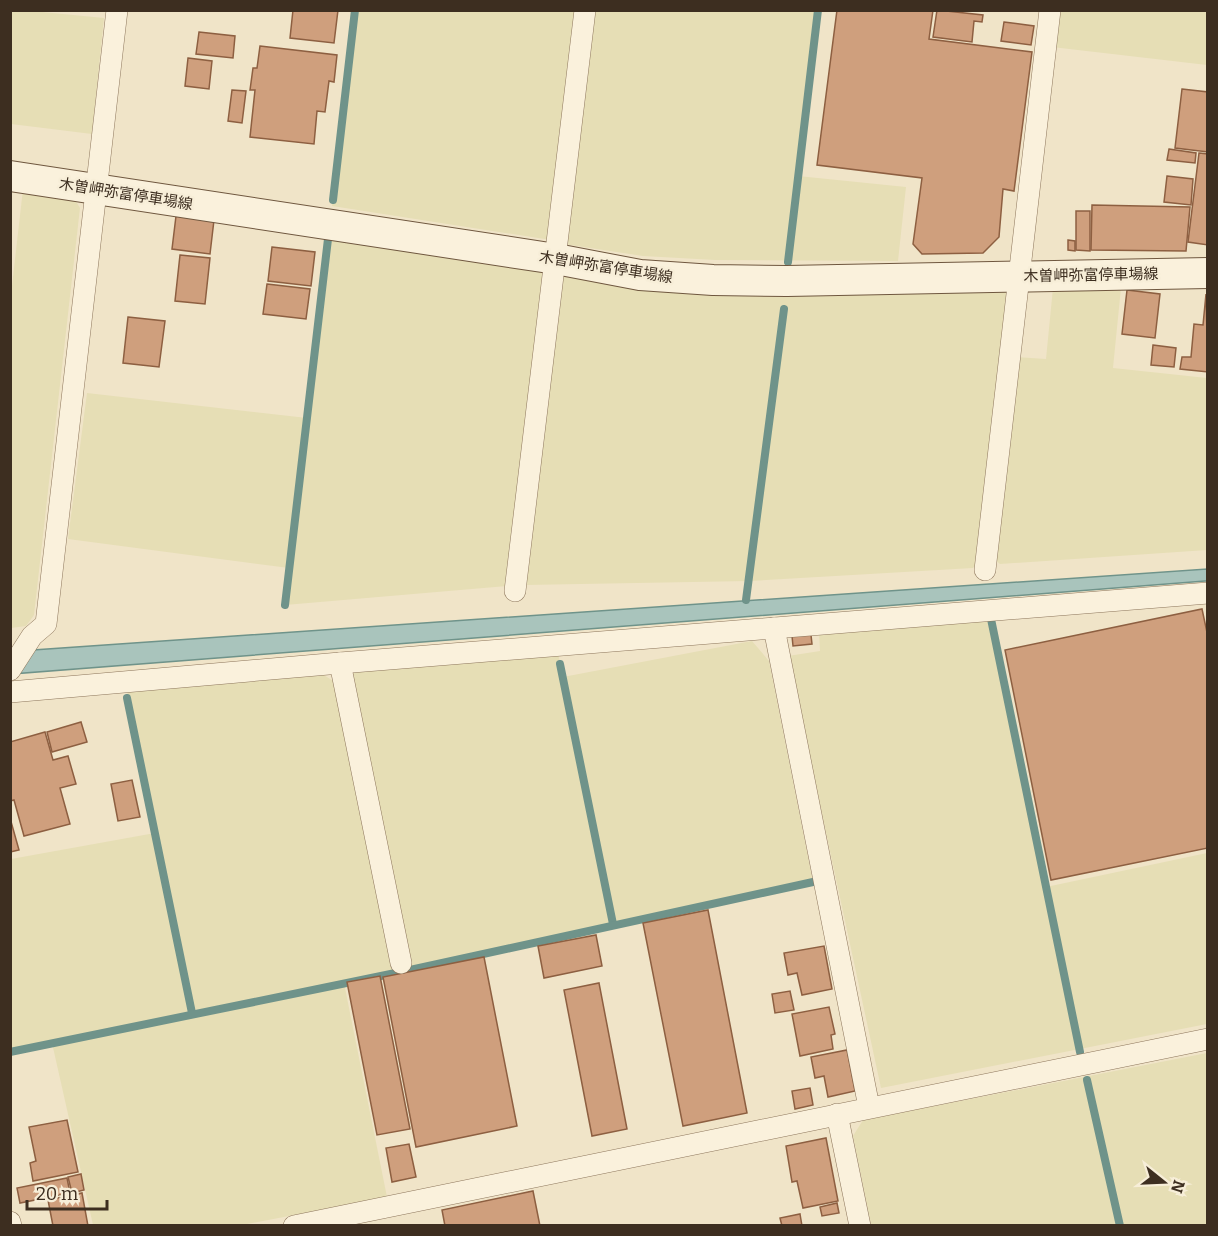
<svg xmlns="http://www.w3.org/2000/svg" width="1218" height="1236" font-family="Bitter,'Noto Sans JP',serif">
<rect width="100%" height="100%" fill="#f0e4c8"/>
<g fill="#e6deb5">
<path d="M11,10L32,11L104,18L92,134L11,124Z"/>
<path d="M355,11H578L551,240L332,206Z"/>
<path d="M591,11H818L798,176L906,187L898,261L715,260L643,256L564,244Z"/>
<path d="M1056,11H1207V65L1052,47Z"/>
<path d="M23,189L72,195L80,208L34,615L26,626L11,628L10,303Z"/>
<path d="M328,239L547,270L507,586L285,605L289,568L68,539L87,393L307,418Z"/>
<path d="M559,272L1010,290L979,561L973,568L749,581L525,585Z"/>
<path d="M1053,288H1121L1113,368L1207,378V550L1000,564L992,558L1015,357L1046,359Z"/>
<path d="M991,619L1046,887L1207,853V1024L881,1088L788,656L820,651L819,631Z"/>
<path d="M752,641L769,661L813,882L410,970L351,676L355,671L558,653L563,677Z"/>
<path d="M322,674L335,682L395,973L344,983L387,1197L242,1225H93L52,1043L11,1052V859L155,833L127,698L128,690Z"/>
<path d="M1207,1053V1225H871L853,1136L863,1120Z"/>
</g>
<path fill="#a9c4bc" stroke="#6f938a" stroke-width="1.5" d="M1207,569V581H1205L11,674L33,650Z"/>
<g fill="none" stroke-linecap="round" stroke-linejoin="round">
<g stroke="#6f938a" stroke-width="8">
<path d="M333,200L355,10"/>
<path d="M788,262L818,10"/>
<path d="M746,600L784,309"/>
<path d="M285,605L328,239"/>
<path d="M991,619L1080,1052"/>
<path d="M560,664L613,924"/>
<path d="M127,698L192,1013"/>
<path d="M10,1052L410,970L813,882"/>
<path d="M1087,1080L1120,1226"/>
</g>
</g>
<g fill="#cf9f7d" stroke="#8d5f41" stroke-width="1.5">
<path d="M293,10H338L334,43L290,38Z"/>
<path d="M837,10H933L929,39L1032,52L1014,191L1003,189L999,237L983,253L922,254L913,244L922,178L817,165Z"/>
<path d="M937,10L983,15L982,22L974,21L972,42L933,37Z"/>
<path d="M1004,22L1034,26L1031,45L1001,41Z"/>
<path d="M199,32L235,36L233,58L196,54Z"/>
<path d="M260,46L337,55L334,82L329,81L325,112L317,111L314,144L250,137L255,90H250L253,68H257Z"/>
<path d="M188,58L212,61L209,89L185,86Z"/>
<path d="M1182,89L1208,92V152L1175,148Z"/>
<path d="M232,90L246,91L242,123L228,121Z"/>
<path d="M1169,149L1196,153L1195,163L1167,160Z"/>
<path d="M1199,153L1208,154V245L1188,242Z"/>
<path d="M1167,176L1193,179L1191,205L1164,202Z"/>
<path d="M1092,205L1190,207L1186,251L1091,250Z"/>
<path d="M1076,211H1090V251L1076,250Z"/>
<path d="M176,216L214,220L210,254L172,249Z"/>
<path d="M1068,240L1075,241V251L1068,250Z"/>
<path d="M272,247L315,252L311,286L268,281Z"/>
<path d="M180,255L210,258L205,304L175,301Z"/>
<path d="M267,284L310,289L306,319L263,314Z"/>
<path d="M1127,290L1160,294L1155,338L1122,334Z"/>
<path d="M1206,294L1208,372L1180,369L1182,357H1191L1194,324L1203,325Z"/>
<path d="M128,317L165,321L159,367L123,363Z"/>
<path d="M1153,345L1176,348L1174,367L1151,365Z"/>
<path d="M1202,609L1208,637V848L1051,880L1005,650Z"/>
<path d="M811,635L812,644L793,646L792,636Z"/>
<path d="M81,722L87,742L52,752L47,732Z"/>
<path d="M45,732L53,760L68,756L76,784L60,788L70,824L24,836L14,800L10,801V742Z"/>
<path d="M132,780L140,817L118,821L111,784Z"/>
<path d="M10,818L19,850L10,852Z"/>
<path d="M708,910L747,1113L683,1126L643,923Z"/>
<path d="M596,935L602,966L544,978L538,946Z"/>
<path d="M824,946L832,989L802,995L797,973L788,975L784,953Z"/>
<path d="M484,957L517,1126L416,1147L383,977Z"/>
<path d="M380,976L410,1129L377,1135L347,982Z"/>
<path d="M599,983L627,1129L592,1136L564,990Z"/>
<path d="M790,991L794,1010L775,1013L772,994Z"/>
<path d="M829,1007L835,1034L831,1035L833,1049L800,1056L792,1014Z"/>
<path d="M847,1050L855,1091L828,1097L824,1076L815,1078L811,1057Z"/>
<path d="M810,1088L813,1105L795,1109L792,1091Z"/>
<path d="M67,1120L78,1172L33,1181L30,1163L36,1161L29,1127Z"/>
<path d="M826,1138L838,1201L803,1208L797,1181L792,1182L786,1146Z"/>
<path d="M409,1144L416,1177L392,1182L386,1148Z"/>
<path d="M81,1174L84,1190L72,1193L68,1177Z"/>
<path d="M67,1178L70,1193L20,1203L17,1188Z"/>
<path d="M533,1191L540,1226H445L442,1210Z"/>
<path d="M82,1193L88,1226H53L48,1200Z"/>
<path d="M837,1203L839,1213L822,1216L820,1207Z"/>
<path d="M800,1214L802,1226H782L780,1218Z"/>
</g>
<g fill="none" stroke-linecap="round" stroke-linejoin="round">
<g stroke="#8d765c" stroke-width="22">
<g id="street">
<path d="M985,570L1050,10"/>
<path d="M515,591L585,10"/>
<path d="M774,628L869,1107"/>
<path d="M340,663L401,963"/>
<path d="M10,670L32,636L46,624L117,10"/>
<path d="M10,692L340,663L1208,593"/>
<path d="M837,1114L860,1226"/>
<path d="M10,1222L11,1226"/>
<path d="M294,1226L1208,1039"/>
</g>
</g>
<g stroke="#6f573f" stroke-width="32">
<path id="secondary" d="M10,176L556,259L640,275L713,280L787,281L1208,273"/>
</g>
<use href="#street" stroke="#faf1dc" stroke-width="21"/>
<use href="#secondary" stroke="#faf1dc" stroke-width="30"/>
</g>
<g text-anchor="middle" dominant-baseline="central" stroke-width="5" stroke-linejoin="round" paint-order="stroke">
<g font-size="15" fill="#3d2e20" stroke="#f7eed8">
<text transform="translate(126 194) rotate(9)">木曽岬弥富停車場線</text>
<text transform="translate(606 267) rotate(9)">木曽岬弥富停車場線</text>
<text transform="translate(1091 275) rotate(-1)">木曽岬弥富停車場線</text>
</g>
</g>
<rect width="1218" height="1236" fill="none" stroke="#3d2e20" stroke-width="24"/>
<g transform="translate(1164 1182) rotate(108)" stroke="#f7eed8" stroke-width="4.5" paint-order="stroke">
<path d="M0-4.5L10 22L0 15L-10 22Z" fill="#3d2e20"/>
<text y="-9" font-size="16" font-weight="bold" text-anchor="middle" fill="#3d2e20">N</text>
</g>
<path d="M27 1200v9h80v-9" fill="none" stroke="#3d2e20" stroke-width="3"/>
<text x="36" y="1200" font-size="18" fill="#3d2e20" stroke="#f7eed8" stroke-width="4.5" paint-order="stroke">20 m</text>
</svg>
